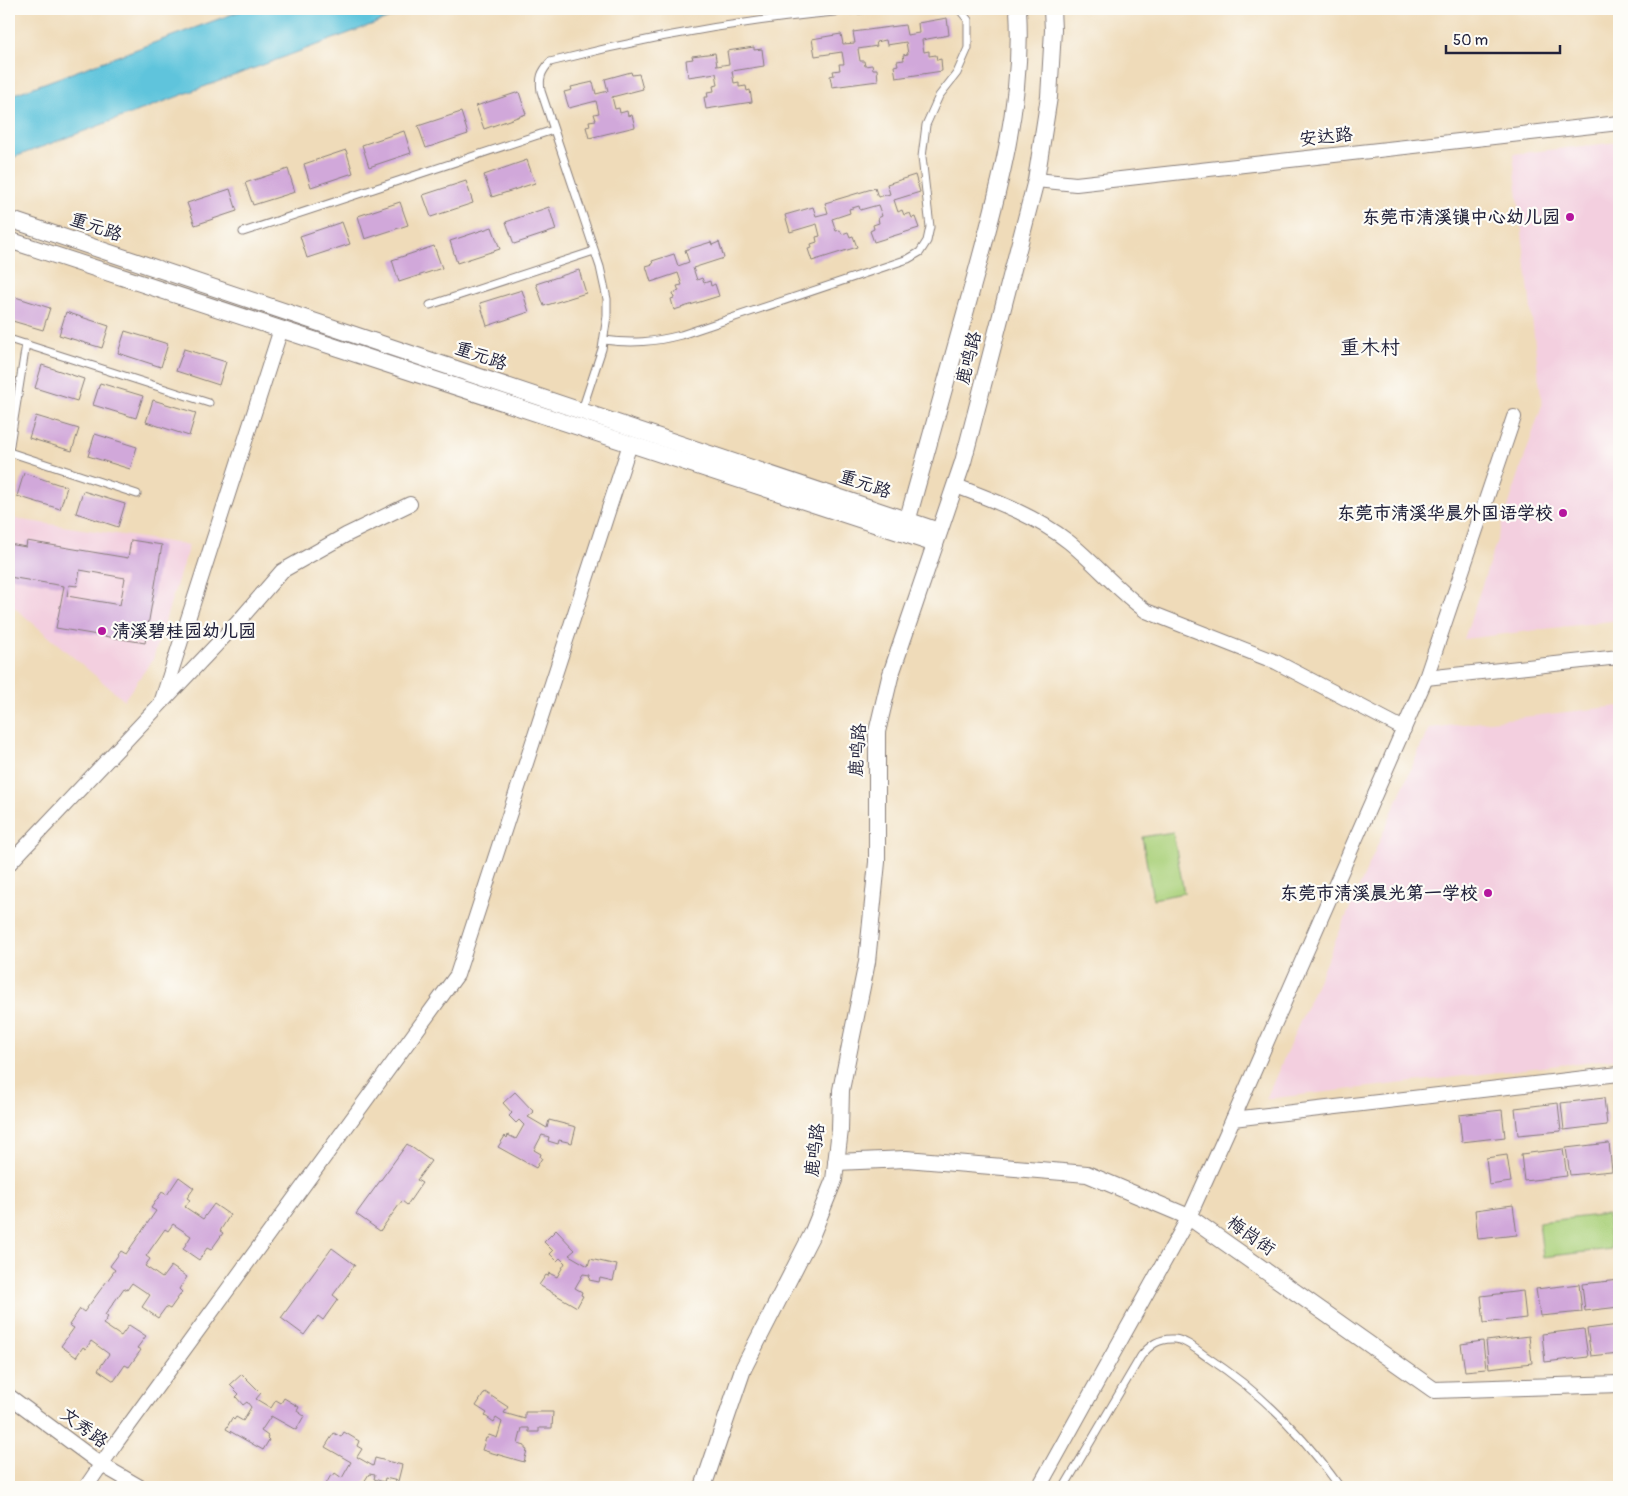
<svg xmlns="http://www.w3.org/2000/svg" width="1628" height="1496" font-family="Pangolin,'LXGW WenKai TC',sans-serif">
<rect width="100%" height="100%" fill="#fdfcf7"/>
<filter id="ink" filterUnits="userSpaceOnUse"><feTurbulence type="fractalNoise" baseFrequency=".02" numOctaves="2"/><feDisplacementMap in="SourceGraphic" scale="10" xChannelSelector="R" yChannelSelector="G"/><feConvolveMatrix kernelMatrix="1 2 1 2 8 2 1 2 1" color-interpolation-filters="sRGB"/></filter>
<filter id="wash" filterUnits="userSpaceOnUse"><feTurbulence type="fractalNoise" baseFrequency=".0096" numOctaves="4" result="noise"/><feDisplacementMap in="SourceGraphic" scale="20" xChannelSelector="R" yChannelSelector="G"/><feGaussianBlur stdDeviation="1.12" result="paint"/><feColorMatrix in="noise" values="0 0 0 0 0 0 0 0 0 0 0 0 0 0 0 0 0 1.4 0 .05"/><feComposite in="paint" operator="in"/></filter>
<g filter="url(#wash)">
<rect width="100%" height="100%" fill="#efdbb9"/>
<g fill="#f3cfdf">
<path d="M1619,142V620L1464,639L1542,405L1513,154Z"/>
<path d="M9,518L189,545L153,659L124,700L9,603Z"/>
<path d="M1619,706V1058L1266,1099L1429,728Z"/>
</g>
<g fill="#abd17b" stroke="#667a5b">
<path d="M1173,832L1184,893L1153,899L1142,837Z"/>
<path d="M1607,1214L1611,1249L1543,1257L1539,1222Z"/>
</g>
<path fill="#5ec4dc" stroke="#40738c" d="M246,9H414L9,159V96Z"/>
<g id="blocks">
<g fill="#d1a8da" fill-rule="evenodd">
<path d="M947,18L949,35L922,40L924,52L929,51V56L936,55L937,60L941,59L942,71L896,78L894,66L898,65L897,61L904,60L903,55L908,54L906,42L887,45L886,40L876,42L877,46L858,49L860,61H864L865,66L872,65L873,69H877L878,81L832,87L830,76L834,75L833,71L840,70L839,64H844L842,52L815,56L812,39L841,34L843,44L855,43L853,32L905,25L907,35L919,33L918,23Z"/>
<path d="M754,47V50L762,49L764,66L732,71L734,83L739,82V87L746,86L747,91L750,90L752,102L706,109L704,97H708L707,92L714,91L713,86L718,85L716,73L688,77L686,60L693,59L692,56L715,53L717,66L729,64L727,51Z"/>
<path d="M631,72L632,75L639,74L643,89L612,97L615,109L619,108L620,113L627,111L628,116L632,115L635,127L589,138L586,127L590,126L589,121L596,120L594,114L599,113L596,101L569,108L564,92L572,90L571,87L593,82L596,94L608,91L605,79Z"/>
<path d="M519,92L526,114L484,129L476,106Z"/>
<path d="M461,112L468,134L426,148L418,126Z"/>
<path d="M404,131L411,153L369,167L362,145Z"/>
<path d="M346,150L353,173L311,187L304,164Z"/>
<path d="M527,160L535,183L492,197L484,175Z"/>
<path d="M288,169L295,192L253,205L245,183Z"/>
<path d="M915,175L920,192L894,200L898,212L902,210L904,215L910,213L912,218L915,217L919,228L874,242L870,231L874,229L873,225L879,223L878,218L882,216L878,205L860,210L859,206L849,209L850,213L832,219L836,231L840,230L842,234L848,232L850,237L853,236L857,247L812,261L808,249L812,248L811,244L817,242L816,237L820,236L817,224L790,232L785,215L813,207L816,216L828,213L825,203L875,188L878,197L890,194L887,184Z"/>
<path d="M466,181L473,203L431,217L423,195Z"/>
<path d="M230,189L237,211L195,225L187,203Z"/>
<path d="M400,202L408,225L365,239L358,216Z"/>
<path d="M549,207L556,230L514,244L506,222Z"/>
<path d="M342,222L350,244L307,258L300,236Z"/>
<path d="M492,227L500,249L457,263L450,241Z"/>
<path d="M711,242L712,245L719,242L724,258L693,268L697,280L702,278L704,283L710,281L711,286L715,284L719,296L674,310L671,299L674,298L673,293L679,291L677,286L682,285L678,273L651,282L646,266L653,264L652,261L674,254L678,266L689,262L685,250Z"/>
<path d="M434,246L442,268L399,282L392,260Z"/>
<path d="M579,270L586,293L544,306L536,284Z"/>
<path d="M522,290L529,312L487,326L480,303Z"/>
<path d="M9,295L50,308L43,330L9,320Z"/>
<path d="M66,312L109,326L102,348L59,335Z"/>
<path d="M125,331L168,344L161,367L118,353Z"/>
<path d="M184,349L226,362L219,385L176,371Z"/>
<path d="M42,365L84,379L77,401L35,388Z"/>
<path d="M100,383L143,396L136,418L93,405Z"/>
<path d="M153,400L196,413L189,436L146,422Z"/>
<path d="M36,416L79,429L72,451L29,438Z"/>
<path d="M95,434L137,447L130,469L88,456Z"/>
<path d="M24,473L67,487L60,509L17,496Z"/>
<path d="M83,491L125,504L118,527L76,513Z"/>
<path d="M131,540L162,545L145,643L56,628L64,586L9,577V544L26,547L27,541L128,558ZM80,570L125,578L120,605L67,596L69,585L77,586Z"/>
<path d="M515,1092L534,1112L528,1117L547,1128L549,1120L576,1127L572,1143L559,1140L558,1144L548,1141L549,1137L542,1135L534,1150L541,1154L540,1157L542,1158L536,1168L498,1147L505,1136L507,1138L508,1135L516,1139L524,1125L519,1120L516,1123L509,1116L512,1113L503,1103Z"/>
<path d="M1619,1095V1112H1618L1616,1096Z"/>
<path d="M1604,1098L1607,1125L1564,1130L1561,1103Z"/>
<path d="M1558,1103L1561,1131L1518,1135L1515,1108Z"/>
<path d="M1502,1110L1505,1137L1462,1142L1459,1115Z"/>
<path d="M1609,1143L1612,1171L1570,1175L1566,1148Z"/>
<path d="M407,1144L431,1161L417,1180L422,1183L407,1205L402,1201L380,1231L356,1214Z"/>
<path d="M1563,1149L1567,1176L1524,1181L1521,1154Z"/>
<path d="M1507,1155L1511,1182L1489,1185L1486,1158Z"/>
<path d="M179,1177L194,1188L187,1198L190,1200L185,1207L203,1219L214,1204L230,1215L220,1231L223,1233L211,1250L207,1248L199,1260L183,1249L191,1236L173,1224L168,1231L165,1229L146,1256L150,1259L145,1266L162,1278L171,1266L187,1277L179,1289L182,1292L170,1309L166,1307L158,1318L142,1307L150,1295L132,1283L127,1290L124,1288L105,1315L108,1317L103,1324L121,1336L129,1325L146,1336L137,1348L141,1350L129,1367L125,1365L114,1381L98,1370L109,1354L91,1341L86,1349L83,1347L76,1357L61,1346L74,1328L69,1325L80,1309L84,1312L115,1270L110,1266L121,1251L126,1254L156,1211L151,1208L162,1192L167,1195Z"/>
<path d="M1513,1205L1517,1235L1478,1239L1475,1210Z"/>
<path d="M556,1230L575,1250L569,1255L588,1266L590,1259L617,1265L613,1281L600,1278L599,1282L589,1280L590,1275L583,1274L575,1288L582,1292L581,1295L583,1296L577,1307L539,1285L546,1275L548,1276L549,1273L557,1277L565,1263L560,1258L557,1261L550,1254L553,1251L544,1242Z"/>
<path d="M332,1248L355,1265L333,1295L338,1299L323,1320L318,1316L304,1335L281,1318Z"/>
<path d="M1619,1280V1307L1585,1311L1582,1284Z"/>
<path d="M1579,1284L1582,1312L1540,1316L1536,1289Z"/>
<path d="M1523,1291L1526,1318L1484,1323L1481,1296Z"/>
<path d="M1619,1325V1353L1591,1356L1587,1329Z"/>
<path d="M1584,1329L1588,1357L1545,1362L1542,1334Z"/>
<path d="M1529,1336L1532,1363L1489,1368L1486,1341Z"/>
<path d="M1483,1341L1486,1369L1465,1371L1461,1344Z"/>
<path d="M242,1374L261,1393L256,1399L271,1408L276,1400L281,1403L284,1398L299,1407L297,1411L304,1416L296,1430L271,1416L261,1431L268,1436L267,1438L269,1440L263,1450L226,1429L232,1418L234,1420L236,1417L243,1421L251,1407L247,1402L243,1405L236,1397L239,1394L230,1385Z"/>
<path d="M485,1392L508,1407L504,1413L525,1419V1412H553L552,1428H539V1432H529V1428H522L518,1444L525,1446V1449L527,1450L524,1462L482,1450L486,1438H488L489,1435L497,1438L502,1422L496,1418L494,1422L485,1416L487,1413L476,1406Z"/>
<path d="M344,1432L359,1441L357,1446L362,1449L357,1457L373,1466L375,1458L402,1465L398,1481L385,1478L384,1482L374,1479L375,1475L369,1474L361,1487L325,1486L331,1475L333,1476L335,1473L342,1478L351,1462L325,1447L334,1433L341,1437Z"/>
</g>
</g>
</g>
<g filter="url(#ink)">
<use href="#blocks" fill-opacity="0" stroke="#887e7a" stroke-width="1"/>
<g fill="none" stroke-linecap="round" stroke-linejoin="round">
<g stroke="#887e7a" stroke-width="9">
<g id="service">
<path d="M243,232L553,130"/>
<path d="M430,305L594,251"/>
<path d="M9,339L209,403"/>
<path d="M604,340C632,344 654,342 681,335L908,259L920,252L927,241L930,227L922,157L926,125L939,96L957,73L968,48V20L959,9"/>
<path d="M582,410L602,349L607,316V299L600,267L541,91C539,78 541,72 550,62C655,35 762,17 870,9"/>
<path d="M9,451L26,344"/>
<path d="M9,452L137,494"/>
<path d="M1064,1487L1141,1356C1150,1345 1159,1338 1174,1339C1186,1340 1197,1350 1207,1357C1261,1392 1303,1435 1340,1487"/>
</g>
</g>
<g stroke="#887e7a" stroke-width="16">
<g id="minor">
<path d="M1036,180L1076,184L1619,123"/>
<path d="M956,486C995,501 1036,516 1069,542C1096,564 1118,591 1146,611L1276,662L1404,729"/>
<path d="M1426,678L1619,657"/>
<path d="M162,700L281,329"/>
<path d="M9,864L237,623L282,571L346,535L410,504"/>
<path d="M1233,1119L1619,1074"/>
<path d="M9,1396L102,1465L140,1487"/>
<path d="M86,1487L116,1443L457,975L630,444"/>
<path d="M1039,1487L1189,1217L1233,1119L1426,678L1514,417"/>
</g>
</g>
<g stroke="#887e7a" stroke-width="18">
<g id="tertiary">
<path d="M9,219L939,531"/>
<path d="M9,240L935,544"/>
<path d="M905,529C926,453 947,376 969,299C995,204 1024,108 1018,9"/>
<path d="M836,1162L906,1159L1087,1174L1189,1217L1434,1390L1619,1384"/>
<path d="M703,1487L743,1369L812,1234L834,1180L840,1130L841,1090L867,962L877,862V732L890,677L963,462L1036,180L1049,97L1053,30L1052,9"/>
</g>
</g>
<use href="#service" stroke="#fff" stroke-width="7"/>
<use href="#minor" stroke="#fff" stroke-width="14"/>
<use href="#tertiary" stroke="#fff" stroke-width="16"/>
</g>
</g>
<g fill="#b5179e" stroke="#fdfcf7" stroke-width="2">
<circle cx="1570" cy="217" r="5"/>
<circle cx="1563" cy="513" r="5"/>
<circle cx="102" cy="631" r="5"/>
<circle cx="1488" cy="893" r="5"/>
</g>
<g text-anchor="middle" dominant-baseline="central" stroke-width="4.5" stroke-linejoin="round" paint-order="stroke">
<g font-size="18" fill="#22223b" stroke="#fdfcf7">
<text transform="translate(1326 137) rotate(-6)">安达路</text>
<text transform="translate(96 227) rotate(19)">重元路</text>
<text transform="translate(481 356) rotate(19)">重元路</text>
<text transform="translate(969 358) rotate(-76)">鹿鸣路</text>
<text transform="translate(865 484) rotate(19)">重元路</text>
<text transform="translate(858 750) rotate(-86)">鹿鸣路</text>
<text transform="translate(815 1150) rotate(-83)">鹿鸣路</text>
<text transform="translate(1251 1236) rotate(35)">梅岗街</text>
<text transform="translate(84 1428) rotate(37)">文秀路</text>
</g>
<g font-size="18" font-weight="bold" fill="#22223b" stroke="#fdfcf7" text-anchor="end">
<text x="1560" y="217">东莞市清溪镇中心幼儿园</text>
<text x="1553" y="513">东莞市清溪华晨外国语学校</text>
<text x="112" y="631" text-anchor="start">清溪碧桂园幼儿园</text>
<text x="1478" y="893">东莞市清溪晨光第一学校</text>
</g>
<g font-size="20" fill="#22223b" stroke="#fdfcf7">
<text x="1370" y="347">重木村</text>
</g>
</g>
<rect width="1628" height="1496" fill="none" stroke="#fdfcf7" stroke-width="30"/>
<path d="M1446 45v8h114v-8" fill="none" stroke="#22223b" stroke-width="2.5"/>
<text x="1453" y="45" font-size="15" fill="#22223b" stroke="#fdfcf7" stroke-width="4" paint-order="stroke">50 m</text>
</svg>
